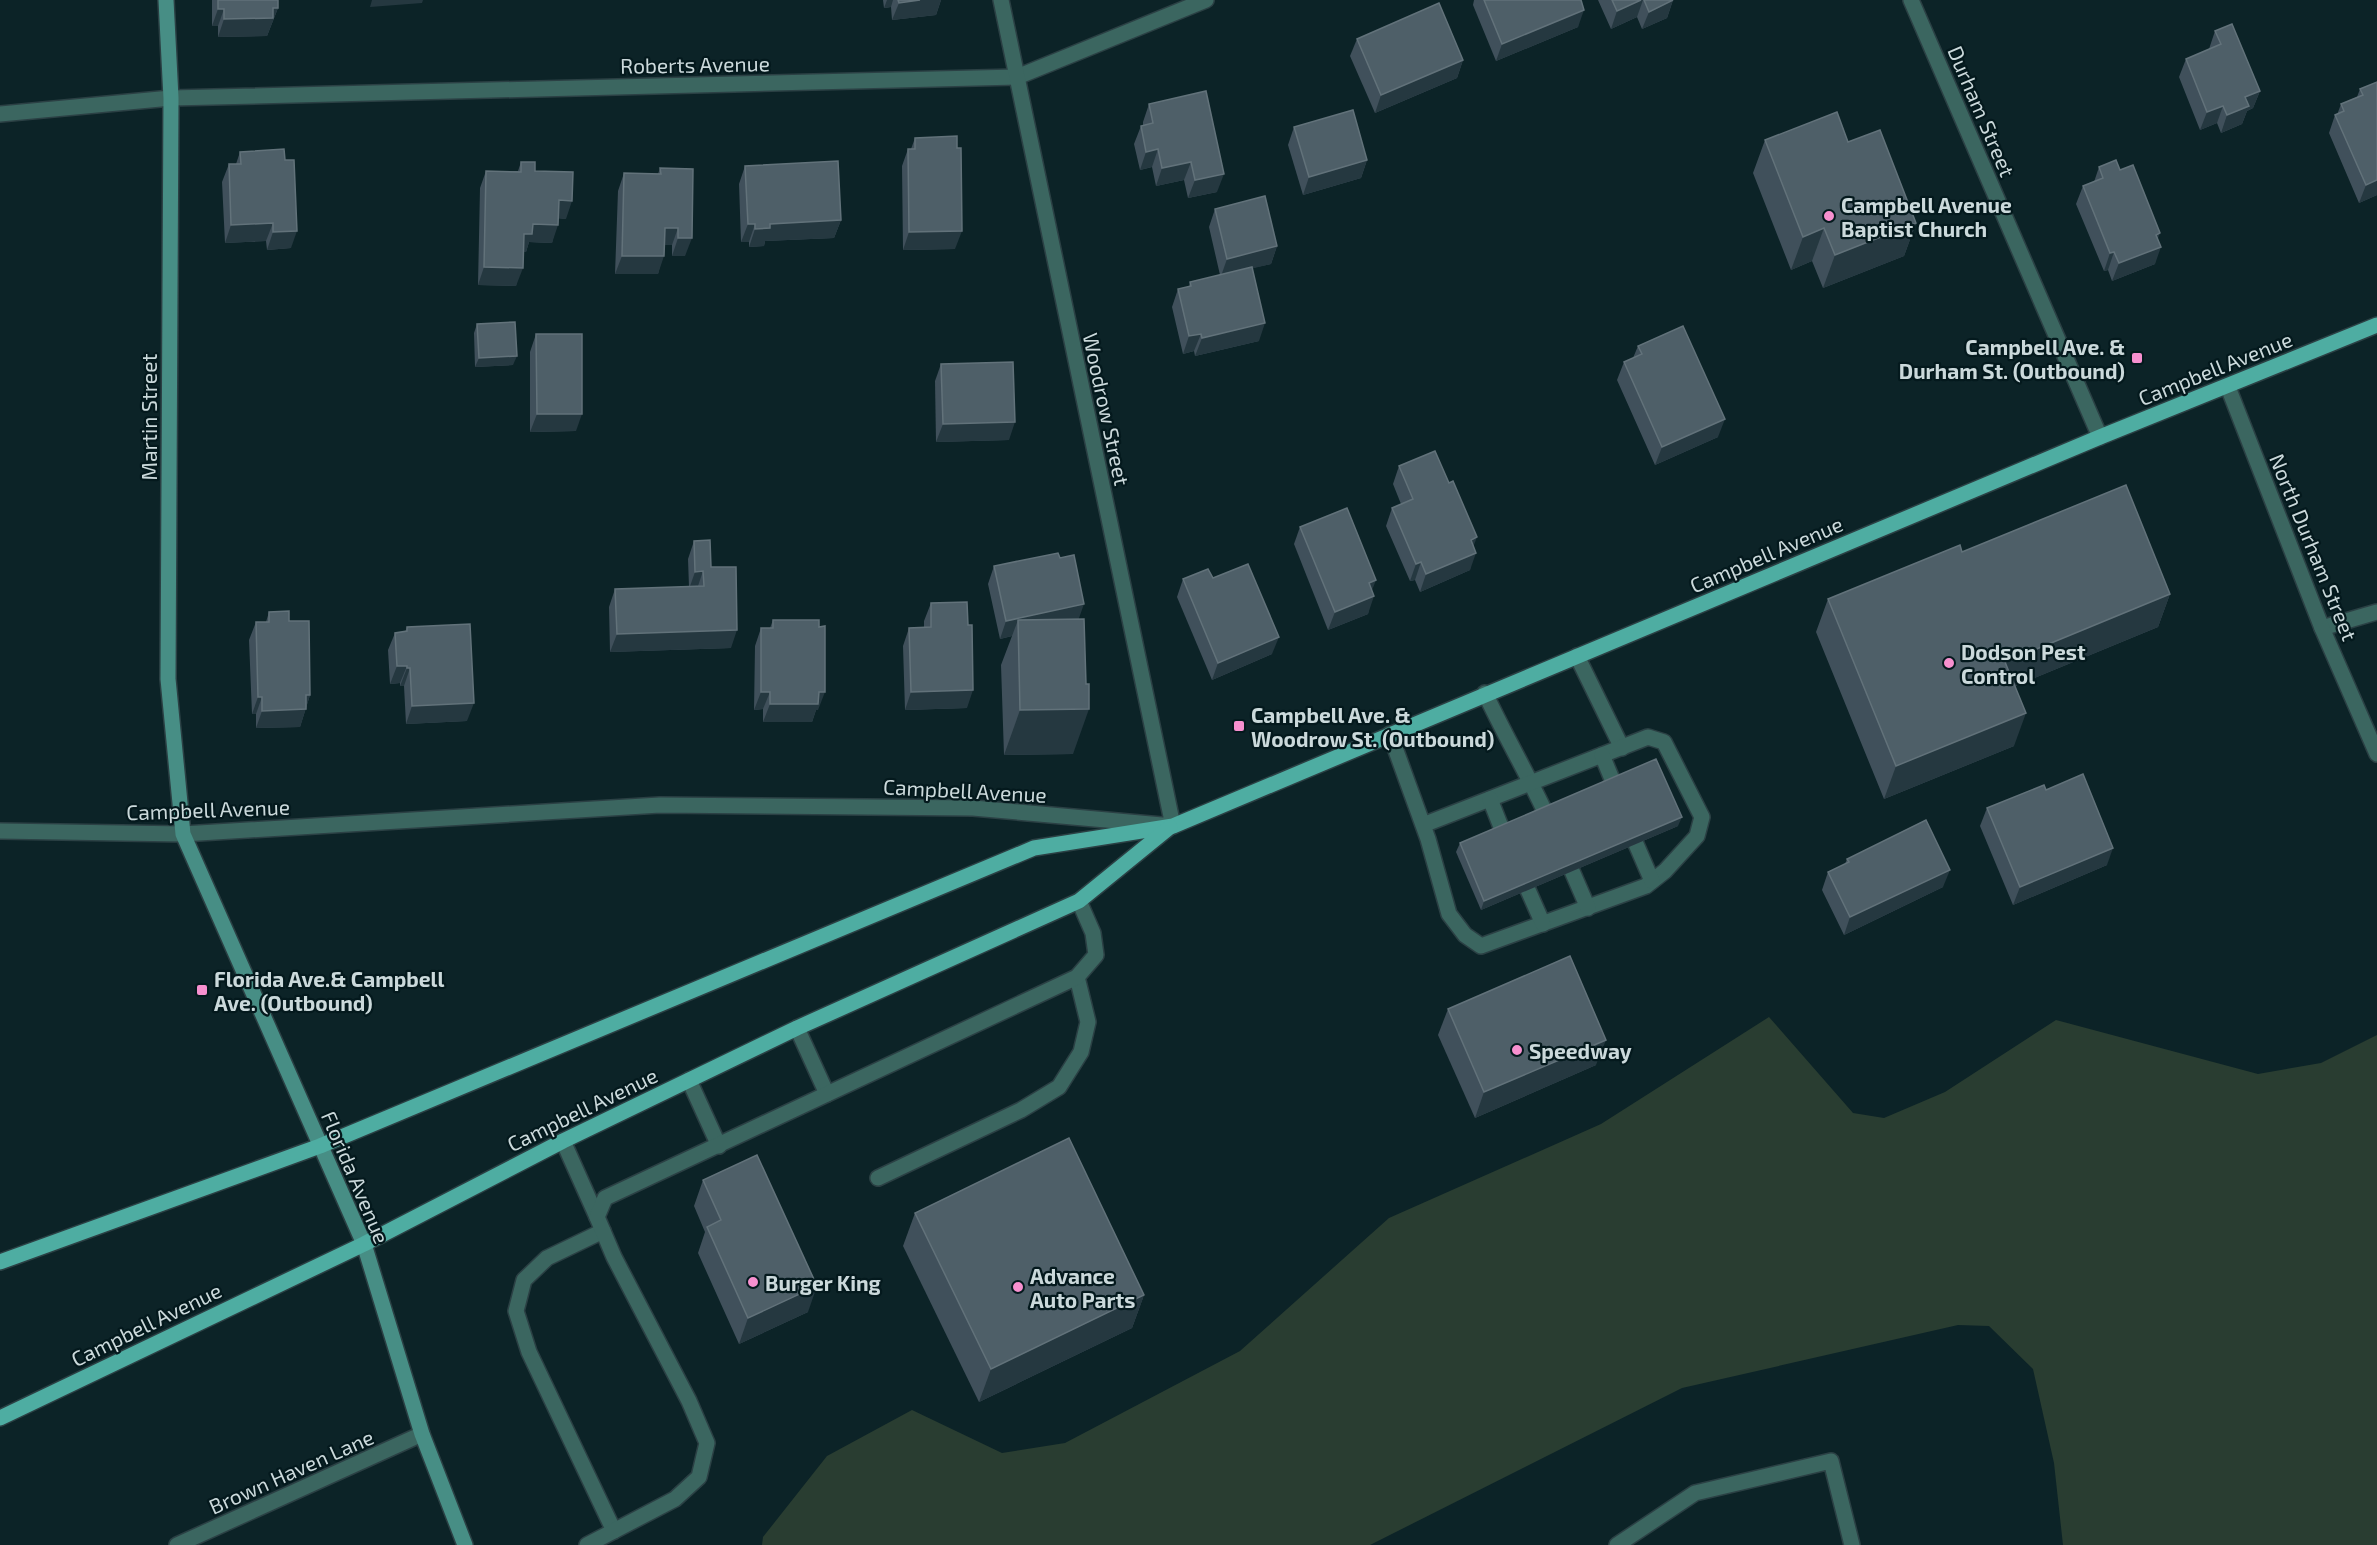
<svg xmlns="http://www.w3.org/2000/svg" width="2377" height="1545" font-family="'Exo 2',sans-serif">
<rect width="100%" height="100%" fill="#0c2327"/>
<path fill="#293d31" d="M1769,1017L1853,1113L1884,1118L1945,1092L2056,1020L2258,1074L2321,1063L2377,1035V1545H2063L2054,1463L2033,1369L1989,1326L1958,1325L1682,1388L1370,1545H762L763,1537L827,1456L912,1410L1002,1453L1065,1443L1240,1351L1389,1218L1601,1124Z"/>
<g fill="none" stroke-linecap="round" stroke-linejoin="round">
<g stroke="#2b4044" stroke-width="18">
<g id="lane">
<path d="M0,114L171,98"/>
<path d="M2322,628L2377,612"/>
<path d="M1577,656L1622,748"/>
<path d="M1485,693C1504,734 1527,773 1546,814"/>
<path d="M1390,734L1428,839L1449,914L1465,935L1481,946L1646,886L1665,871L1697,836L1702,817L1664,742L1648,737L1423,825"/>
<path d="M1602,755L1614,784"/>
<path d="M1490,799L1503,832"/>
<path d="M1636,844L1652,881"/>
<path d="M1572,871L1588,908"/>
<path d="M1528,890L1543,924"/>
<path d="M797,1028L827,1094"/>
<path d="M689,1080L719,1146"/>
<path d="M563,1141L597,1217"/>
<path d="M878,1178L1021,1110L1059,1087L1081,1052L1088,1022L1077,977"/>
<path d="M603,1231L547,1258L524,1280L516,1311L529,1352L614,1531"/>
<path d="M587,1545L675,1499L699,1477L707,1443L689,1401L614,1257L597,1217L605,1198L1077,977L1096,955L1093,933L1079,901"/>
<path d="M1617,1545L1695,1493L1831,1461L1852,1545"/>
</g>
</g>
<g stroke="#2b4044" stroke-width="18">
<g id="street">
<path d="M1911,0L2100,437"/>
<path d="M171,98L1017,77L1206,0"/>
<path d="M2228,387L2322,628L2377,754"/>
<path d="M0,831L183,834L660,805L973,808L1173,826L1001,0"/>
<path d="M177,1545L422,1434"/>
</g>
</g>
<g stroke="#2b4044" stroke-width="18">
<path id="secondary" d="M166,0L171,98L168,679L183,834L364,1244L422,1434L465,1545"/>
</g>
<g stroke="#2b4044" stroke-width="18">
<g id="primary">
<path d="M0,1262L320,1146L1034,848L1173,826L2100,437L2377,325"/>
<path d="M0,1418L364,1244L563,1141L797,1028L1079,901L1170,827"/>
</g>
</g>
<use href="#lane" stroke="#3b6660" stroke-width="15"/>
<use href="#street" stroke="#3b6660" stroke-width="15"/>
<use href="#secondary" stroke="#478e85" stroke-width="15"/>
<use href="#primary" stroke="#4eada2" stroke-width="15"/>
</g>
<g fill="#40505b">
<path d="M212,0H278V8L267,36L218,37V26H212Z"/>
<path d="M883,0H941L936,15L892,20L891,7L884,8Z"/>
<path d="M1474,0H1581L1578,27L1496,61L1473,5Z"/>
<path d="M1598,0H1673L1667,18L1642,29L1637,17L1611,29Z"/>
<path d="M2215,31L2260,91L2253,108L2247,111L2242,124L2221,133L2217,123L2200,130L2179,77L2186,59L2209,49Z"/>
<path d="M1357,39L1463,60L1457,78L1375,113L1350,56Z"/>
<path d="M2377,82V195L2359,203L2329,133L2335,115H2337L2341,104L2357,97L2360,89Z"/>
<path d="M1149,104L1217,192L1188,198L1184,180L1156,186L1152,167L1140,170L1134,144L1141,126L1143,125V122Z"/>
<path d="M1294,127L1367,160L1361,178L1303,195L1288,145Z"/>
<path d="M915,138L955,249L903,250L902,166L908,149H911Z"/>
<path d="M1765,140L1848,142L1916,223L1904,256L1823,288L1812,261L1791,270L1753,173Z"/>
<path d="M240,152L291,248L267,250L266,241L225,243L222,182L229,164H236Z"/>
<path d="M521,162L535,171L566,219L558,218L552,243L529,242L526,252H523L516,286L478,285L480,188L486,171H518Z"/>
<path d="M745,166L841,220L834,238L765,241L764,246L749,247V242H741L739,184Z"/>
<path d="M2099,167L2120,170L2158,239L2155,264L2112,281L2108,270L2104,271L2076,204L2083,186L2094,182Z"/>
<path d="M660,168L693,169L685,256H672V245H665L658,274H615L618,191L624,173L658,174Z"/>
<path d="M1215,209L1277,246L1271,264L1252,268L1259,341L1195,356L1194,351L1183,354L1172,307L1178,289L1189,287L1190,282L1220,275L1209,227Z"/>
<path d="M477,324L513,365L475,367L474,333Z"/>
<path d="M536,334L576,431L530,432V352Z"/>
<path d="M1638,346L1718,437L1655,465L1617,380L1624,362L1633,358Z"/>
<path d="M941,364L1009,440L936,442L935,381Z"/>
<path d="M1399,466L1474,546L1470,570L1420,592L1415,580L1410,581L1386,526L1392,508L1401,504L1393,484Z"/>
<path d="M1300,527L1372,590L1368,614L1328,630L1294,544Z"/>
<path d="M694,541L711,567L731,648L610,652L609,607L615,589L689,587L688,559Z"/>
<path d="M1962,552L2170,594L2158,627L2015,686L2014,746L1884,799L1816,632L1828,599Z"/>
<path d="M994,566L1079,619L1073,754L1004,755L1001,665L1012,636L1000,639L988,584Z"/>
<path d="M1213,578L1272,654L1212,680L1177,597L1183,579Z"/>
<path d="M931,603L968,625L967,708L905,710L903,646L909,628L924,627V621Z"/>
<path d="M269,612L289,621L310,695L300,727L256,728V714H252L249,640L256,622H266Z"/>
<path d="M773,620L818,710H816L812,722H763V709L754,710L755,646L761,628H770Z"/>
<path d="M407,627L467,721L406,724L404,686H400V683L390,684L388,650L395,633L405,632Z"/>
<path d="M2046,790L2107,865L2013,905L1980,826L1987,808Z"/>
<path d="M1678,826L1481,910L1456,852L1460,843Z"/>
<path d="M1847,859L1943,887L1844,935L1822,890L1828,872L1845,864Z"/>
<path d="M1448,1009L1596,1065L1475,1118L1438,1035Z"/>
<path d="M703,1180L808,1312L739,1344L698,1253L705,1232L694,1206Z"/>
<path d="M915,1213L1144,1295L1132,1328L979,1402L903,1246Z"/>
</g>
<g fill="#253840">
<path d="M372,0H423L422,3L370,7Z"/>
<path d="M887,0H893L891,7L884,8Z"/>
<path d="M920,0H941L936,15L892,20L899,3Z"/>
<path d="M1641,0H1643L1637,17L1611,29L1617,11Z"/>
<path d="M1673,0L1667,18L1642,29L1649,12Z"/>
<path d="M273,8H278L267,36L218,37L224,19Z"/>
<path d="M218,9H224L218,26H212Z"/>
<path d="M1584,10L1578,27L1496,61L1502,44Z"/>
<path d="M1463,60L1457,78L1375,113L1381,95Z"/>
<path d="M2260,91L2253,108L2247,111L2242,124L2221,133L2227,115L2245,97Z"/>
<path d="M2223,106L2217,123L2200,130L2207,112Z"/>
<path d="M1158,149L1152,167L1140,170L1146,152Z"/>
<path d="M1367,160L1361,178L1303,195L1309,177Z"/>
<path d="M1191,162L1184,180L1156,186L1162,168Z"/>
<path d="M1224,174L1217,192L1188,198L1195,180Z"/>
<path d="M2377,180V195L2359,203L2366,185Z"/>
<path d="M559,200L572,201L566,219L553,218Z"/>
<path d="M841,220L834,238L765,241L764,246L749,247L755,229L770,224Z"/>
<path d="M273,223L266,241L225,243L231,225Z"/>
<path d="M1916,223L1904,256L1823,288L1835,255Z"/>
<path d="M533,224L558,225L552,243L529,242L526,252H518L524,234Z"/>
<path d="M748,224H755L749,242H741Z"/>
<path d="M665,228H678L672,245H658Z"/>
<path d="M1824,228L1812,261L1791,270L1803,237Z"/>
<path d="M297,231L291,248L267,250L273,232Z"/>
<path d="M962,231L955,249L903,250L909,232Z"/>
<path d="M2160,233L2154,249L2161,247L2155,264L2112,281L2119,263L2156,235Z"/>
<path d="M678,238H692L685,256H672Z"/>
<path d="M1277,246L1271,264L1221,276L1227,259Z"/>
<path d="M2114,252L2108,270L2104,271L2110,253Z"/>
<path d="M622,256H664L658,274H615Z"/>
<path d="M484,267L523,268L516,286L478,285Z"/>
<path d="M1265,323L1259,341L1195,356L1202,338Z"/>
<path d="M1201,334L1194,351L1183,354L1189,336Z"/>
<path d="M517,356L513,365L475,367L479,358Z"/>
<path d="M537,414H582L576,431L530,432Z"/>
<path d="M1725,419L1718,437L1655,465L1662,447Z"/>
<path d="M1015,422L1009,440L936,442L943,424Z"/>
<path d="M1477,537L1470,555L1471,540Z"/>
<path d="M1476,553L1470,570L1420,592L1426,574Z"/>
<path d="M1421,562L1415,580L1410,581L1416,564Z"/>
<path d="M703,571L697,589H689L695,572Z"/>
<path d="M1376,580L1369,598V583Z"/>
<path d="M2170,594L2158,627L1993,695L2005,662Z"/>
<path d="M1374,596L1368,614L1328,630L1335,612Z"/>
<path d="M1084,604L1078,621L1018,620L1012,636L1000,639L1006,621Z"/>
<path d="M737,630L731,648L610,652L617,634Z"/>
<path d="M1279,637L1272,654L1212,680L1218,663Z"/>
<path d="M397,666H407L400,683L390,684Z"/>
<path d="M407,668H410L404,686H400Z"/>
<path d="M973,690L967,708L905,710L911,692Z"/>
<path d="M761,692H770L763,709L754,710Z"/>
<path d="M819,692H825L818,710H816L812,722H763L770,704Z"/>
<path d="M306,695H310L300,727L256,728L262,711Z"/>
<path d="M258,697H262L256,714H252Z"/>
<path d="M474,703L467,721L406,724L412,706Z"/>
<path d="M1089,709L1073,754L1004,755L1020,710Z"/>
<path d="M2026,713L2014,746L1884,799L1896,766Z"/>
<path d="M1682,817L1678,826L1481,910L1484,901Z"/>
<path d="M2113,848L2107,865L2013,905L2020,887Z"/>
<path d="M1950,870L1943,887L1844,935L1850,917Z"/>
<path d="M1606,1040L1596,1065L1475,1118L1484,1092Z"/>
<path d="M817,1286L808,1312L739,1344L748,1318Z"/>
<path d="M1144,1295L1132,1328L979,1402L991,1369Z"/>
</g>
<g fill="#4e5f68" stroke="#62727a" stroke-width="1.5">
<path d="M218,0H278V8H273V18L224,19V9H218Z"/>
<path d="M898,0H920L899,3Z"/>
<path d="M1484,0H1581L1584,10L1502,44Z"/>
<path d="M1612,0H1641L1617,11Z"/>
<path d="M1644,0H1673L1649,12Z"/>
<path d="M1439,3L1463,60L1381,95L1357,39Z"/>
<path d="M2232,24L2260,91L2245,97L2249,106L2227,115L2223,106L2207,112L2186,59L2221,44L2215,31Z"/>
<path d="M2377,82V180L2366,185L2335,115L2344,111L2341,104L2363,95L2360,89Z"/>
<path d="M1206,91L1224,174L1195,180L1191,162L1162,168L1158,149L1146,152L1141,126L1153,123L1149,104Z"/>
<path d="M1353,110L1367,160L1309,177L1294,127Z"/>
<path d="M1837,112L1848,142L1880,130L1916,223L1835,255L1824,228L1803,237L1765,140Z"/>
<path d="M957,136V148H961L962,231L909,232L908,149H915V138Z"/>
<path d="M284,149L285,160H294L297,231L273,232V223L231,225L229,164H241L240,152Z"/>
<path d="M2116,160L2120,170L2133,165L2160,233L2156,235L2161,247L2119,263L2114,252L2110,253L2083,186L2103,178L2099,167Z"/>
<path d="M838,161L841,220L770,224V228L755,229V224H748L745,166Z"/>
<path d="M521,162H535V171L573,172L572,201L559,200L558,225L533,224L532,234H524L523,268L484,267L486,171L521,172Z"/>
<path d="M660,168L693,169L692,238H678V228H665L664,256H622L624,173L661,174Z"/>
<path d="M1265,196L1277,246L1227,259L1215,209Z"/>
<path d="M1252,267L1265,323L1202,338L1201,334L1189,336L1178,289L1191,286L1190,282Z"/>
<path d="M515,322L517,356L479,358L477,324Z"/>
<path d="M1683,326L1725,419L1662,447L1624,362L1642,354L1638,346Z"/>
<path d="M536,334H582V414H537Z"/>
<path d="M1013,362L1015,422L943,424L941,364Z"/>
<path d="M1435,451L1449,483L1453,481L1477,537L1471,540L1476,553L1426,574L1421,562L1416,564L1392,508L1413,499L1399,466Z"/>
<path d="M2126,485L2170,594L2005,662L2026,713L1896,766L1828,599L1960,545L1962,552Z"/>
<path d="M1347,508L1376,580L1369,583L1374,596L1335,612L1300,527Z"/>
<path d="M710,540L711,567H736L737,630L617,634L615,589L704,586L703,571L695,572L694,541Z"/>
<path d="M1058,553L1060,558L1074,555L1084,604L1006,621L994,566Z"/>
<path d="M1248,564L1279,637L1218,663L1183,579L1208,569L1213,578Z"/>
<path d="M967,602L968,625H972L973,690L911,692L909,628L931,627V603Z"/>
<path d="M289,611V621H309L310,695H306V709L262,711V697H258L256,622H269V612Z"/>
<path d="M1084,619L1086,684H1089V709L1020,710L1018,620Z"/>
<path d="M773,620H819V627L825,626V692H819L818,704H770V692H761V628H773Z"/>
<path d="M470,624L474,703L412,706L410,668H407V666H397L395,633L407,631V627Z"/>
<path d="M1656,759L1682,817L1484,901L1460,843Z"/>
<path d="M2083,774L2113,848L2020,887L1987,808L2044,785L2046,790Z"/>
<path d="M1926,820L1950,870L1850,917L1828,872L1849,862L1847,859Z"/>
<path d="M1570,956L1606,1040L1484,1092L1448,1009Z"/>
<path d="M1069,1138L1144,1295L991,1369L915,1213Z"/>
<path d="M757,1155L817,1286L748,1318L707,1227L721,1220L703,1180Z"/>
</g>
<g fill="#f790cf" stroke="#04191d" stroke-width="2">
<circle cx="1829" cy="216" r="6"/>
<rect x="2131" y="352" width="12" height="12" rx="3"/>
<circle cx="1949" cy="663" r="6"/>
<rect x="1233" y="720" width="12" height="12" rx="3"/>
<rect x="196" y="984" width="12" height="12" rx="3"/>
<circle cx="1517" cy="1050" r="6"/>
<circle cx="753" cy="1282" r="6"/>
<circle cx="1018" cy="1287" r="6"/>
</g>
<g text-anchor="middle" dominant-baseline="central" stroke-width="4.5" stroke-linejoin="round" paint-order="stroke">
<g font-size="21" fill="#cbd9db" stroke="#04191d">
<text transform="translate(695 64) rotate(-1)">Roberts Avenue</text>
<text transform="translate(1982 111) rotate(67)">Durham Street</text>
<text transform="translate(2215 368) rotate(-22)">Campbell Avenue</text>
<text transform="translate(1107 409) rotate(78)">Woodrow Street</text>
<text transform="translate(148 417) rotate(-90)">Martin Street</text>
<text transform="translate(2314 547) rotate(68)">North Durham Street</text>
<text transform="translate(1766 554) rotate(-23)">Campbell Avenue</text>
<text transform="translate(965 790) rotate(3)">Campbell Avenue</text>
<text transform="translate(208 809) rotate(-2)">Campbell Avenue</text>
<text transform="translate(582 1109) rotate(-26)">Campbell Avenue</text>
<text transform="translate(356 1177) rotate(67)">Florida Avenue</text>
<text transform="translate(146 1324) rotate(-26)">Campbell Avenue</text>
<text transform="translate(291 1471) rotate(-24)">Brown Haven Lane</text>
</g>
<g font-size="21" font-weight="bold" fill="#cbd9db" stroke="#04191d" text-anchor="start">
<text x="1841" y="204">Campbell Avenue<tspan x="1841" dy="24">Baptist Church</tspan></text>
<text x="2125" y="346" text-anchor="end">Campbell Ave. &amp;<tspan x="2125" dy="24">Durham St. (Outbound)</tspan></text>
<text x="1961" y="651">Dodson Pest<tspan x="1961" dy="24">Control</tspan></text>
<text x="1251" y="714">Campbell Ave. &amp;<tspan x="1251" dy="24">Woodrow St. (Outbound)</tspan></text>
<text x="214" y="978">Florida Ave.&amp; Campbell<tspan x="214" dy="24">Ave. (Outbound)</tspan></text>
<text x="1529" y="1050">Speedway</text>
<text x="1030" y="1275">Advance<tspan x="1030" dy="24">Auto Parts</tspan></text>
<text x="765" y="1282">Burger King</text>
</g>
</g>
</svg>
